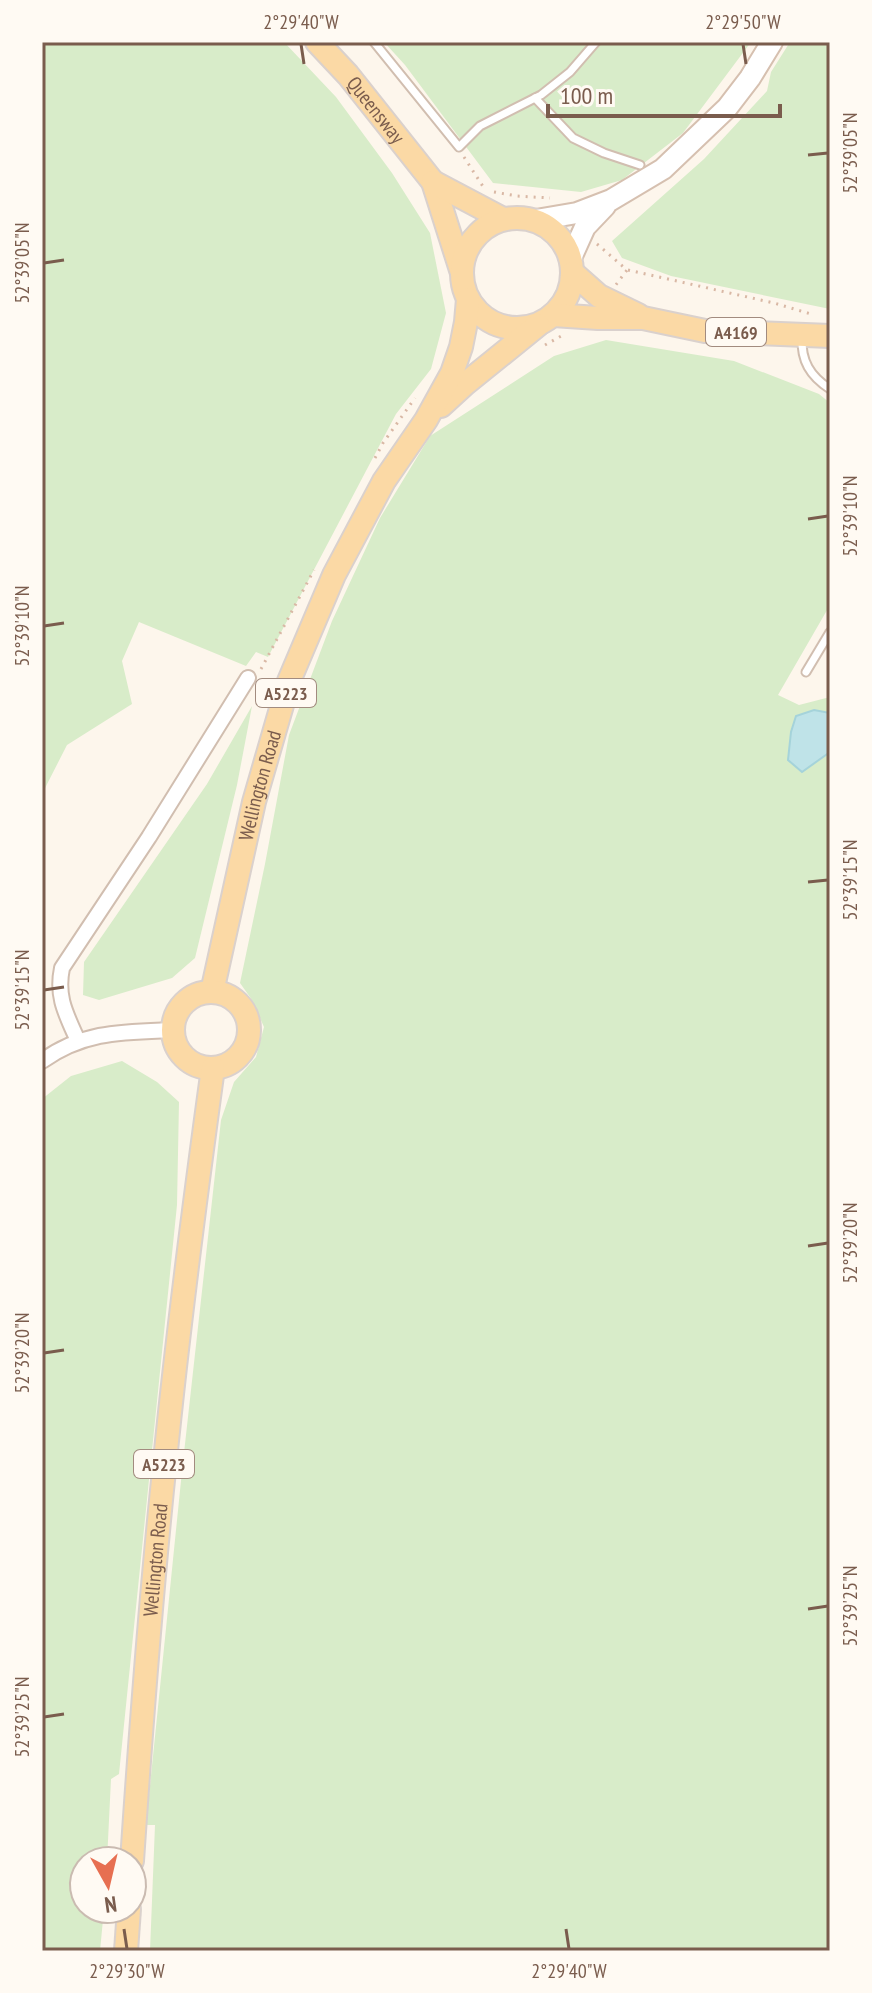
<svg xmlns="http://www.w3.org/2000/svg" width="872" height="1993" font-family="'PT Sans Narrow',sans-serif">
<rect width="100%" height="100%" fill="#fdf6ec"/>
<g fill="#d8ecc9">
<path d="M42,42H284L336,97L392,173L430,233L446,313L431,369L396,414L268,657L256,652L246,666L139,622L122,661L132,704L67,745L42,794Z"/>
<path d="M384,42H751L683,133L622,180L581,192L493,183L405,65Z"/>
<path d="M790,42H830V309L671,276L622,258L612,241L704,159L767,91L771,72Z"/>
<path d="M606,340L734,361L819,394L830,403V605L778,695L799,705L830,697V713L814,710L802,772L830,752V1951H150L155,1825H146L182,1471L221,1120L234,1082L256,1057L264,1027L252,1000L240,983L265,864L289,735L332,621L380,518L430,436L554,356Z"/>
<path d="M252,706L237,785L195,958L172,978L99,1000L83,995L84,962L207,784Z"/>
<path d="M122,1061L157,1082L179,1102L177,1205L119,1774L111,1779L107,1861H84V1909H104L100,1951H42V1099L71,1076Z"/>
</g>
<path fill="#bfe3e8" stroke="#a5d3da" stroke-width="2" d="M814,710L830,713V752L802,772L788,760L791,732L796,716Z"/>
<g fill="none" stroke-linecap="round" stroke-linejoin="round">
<g stroke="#d1beb0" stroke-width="11">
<g id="lane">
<path d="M374,42L459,147L480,126L541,95L570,72L596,42"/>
<path d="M535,98L573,138L604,153L640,165"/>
<path d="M802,337C801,361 810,376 830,389"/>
<path d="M806,672L830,632"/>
</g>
</g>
<g stroke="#d1beb0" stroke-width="18">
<g id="street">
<path d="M78,1041C66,1014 56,997 62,968L149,837L248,678"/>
<path d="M42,1061C84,1031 123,1032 173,1030"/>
</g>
</g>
<g stroke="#d6c0b0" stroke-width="24">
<g id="secondary">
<path d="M536,220L577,213L611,200L663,169L727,108L750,78L772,42"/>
<path d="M571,258L585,227L605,206"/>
</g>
</g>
<g stroke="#dad1cd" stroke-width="26">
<g id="primary">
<path id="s1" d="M317,42L348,75L433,182L461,270"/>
<path d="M433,182L503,219"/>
<circle cx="517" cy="273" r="55"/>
<path d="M573,273L599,296L638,315"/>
<path d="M553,315L598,318H643L705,331L830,336"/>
<path d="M441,406L465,384L538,325"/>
<path id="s2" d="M212,992L254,802L289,681L334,575L384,481L426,420L452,373L461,347L466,322L468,299"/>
<circle cx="211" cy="1030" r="38"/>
<path id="s3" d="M132,1861C141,1727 151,1594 165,1461C178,1329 195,1199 213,1068"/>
<path d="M126,1951L129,1909"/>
</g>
</g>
<g stroke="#d9b8a5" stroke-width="3" stroke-dasharray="2 6" stroke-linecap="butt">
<path d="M464,157L484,188"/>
<path d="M494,192L517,196L550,198"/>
<path d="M597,244L627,270L615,286"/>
<path d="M628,270L774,303L811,314L813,317"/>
<path d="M545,345L563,335"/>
<path d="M375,458L383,443L415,398"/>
<path d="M261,669L314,570"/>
</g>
<use href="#lane" stroke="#fff" stroke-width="7"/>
<use href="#street" stroke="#fff" stroke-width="14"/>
<use href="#secondary" stroke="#fff" stroke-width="20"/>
<use href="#primary" stroke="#fbd9a5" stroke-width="22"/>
</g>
<path fill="none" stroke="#7a5c4d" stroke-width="3" d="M301,44L304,64M743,44L746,64M808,155L828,153M44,263L64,260M808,519L828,516M44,626L64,623M808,882L828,880M44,990L64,987M808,1246L828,1243M44,1353L64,1350M808,1609L828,1606M44,1717L64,1714M124,1929L127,1949M566,1929L569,1949"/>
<g text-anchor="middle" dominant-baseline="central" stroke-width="6" stroke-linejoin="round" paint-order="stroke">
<g fill="#fffaf3" stroke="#a28b7f" stroke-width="2">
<rect x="706" y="318" width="60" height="28" rx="6"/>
<rect x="256" y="679" width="60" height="28" rx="6"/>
<rect x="134" y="1450" width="60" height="28" rx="6"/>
</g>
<g font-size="18" font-weight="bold" fill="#7a5c4d">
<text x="736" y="332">A4169</text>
<text x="286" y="693">A5223</text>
<text x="164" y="1464">A5223</text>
</g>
<g font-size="20" fill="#7a5c4d" stroke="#fffaf3">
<text stroke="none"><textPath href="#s1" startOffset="90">Queensway</textPath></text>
<text stroke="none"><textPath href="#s2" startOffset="212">Wellington Road</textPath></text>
<text stroke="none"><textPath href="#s3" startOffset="302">Wellington Road</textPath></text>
</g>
</g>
<rect width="872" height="1993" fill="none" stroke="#fffaf3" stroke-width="88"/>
<g transform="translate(108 1885) rotate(172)"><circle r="38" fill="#fffaf3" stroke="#cabbb1" stroke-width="2"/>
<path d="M0-6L14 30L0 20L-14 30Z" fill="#e76f51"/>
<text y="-12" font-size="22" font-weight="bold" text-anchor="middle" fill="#7a5c4d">N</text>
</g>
<path d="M548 104v12h232v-12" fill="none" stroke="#7a5c4d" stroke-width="4"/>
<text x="560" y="104" font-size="24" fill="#7a5c4d" stroke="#fffaf3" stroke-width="6" paint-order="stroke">100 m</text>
<rect x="44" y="44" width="784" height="1905" fill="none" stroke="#7a5c4d" stroke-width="3"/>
<g font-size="20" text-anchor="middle" fill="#7a5c4d">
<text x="301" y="29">2°29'40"W</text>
<text x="743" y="29">2°29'50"W</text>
<text transform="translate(850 153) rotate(-90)" y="7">52°39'05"N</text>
<text transform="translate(22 263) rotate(-90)" y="7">52°39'05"N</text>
<text transform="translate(850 516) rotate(-90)" y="7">52°39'10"N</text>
<text transform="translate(22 626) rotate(-90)" y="7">52°39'10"N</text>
<text transform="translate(850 880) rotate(-90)" y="7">52°39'15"N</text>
<text transform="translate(22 990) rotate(-90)" y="7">52°39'15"N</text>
<text transform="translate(850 1243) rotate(-90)" y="7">52°39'20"N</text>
<text transform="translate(22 1353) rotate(-90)" y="7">52°39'20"N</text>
<text transform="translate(850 1606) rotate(-90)" y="7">52°39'25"N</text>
<text transform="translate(22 1717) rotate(-90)" y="7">52°39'25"N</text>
<text x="127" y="1978">2°29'30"W</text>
<text x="569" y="1978">2°29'40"W</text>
</g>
</svg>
